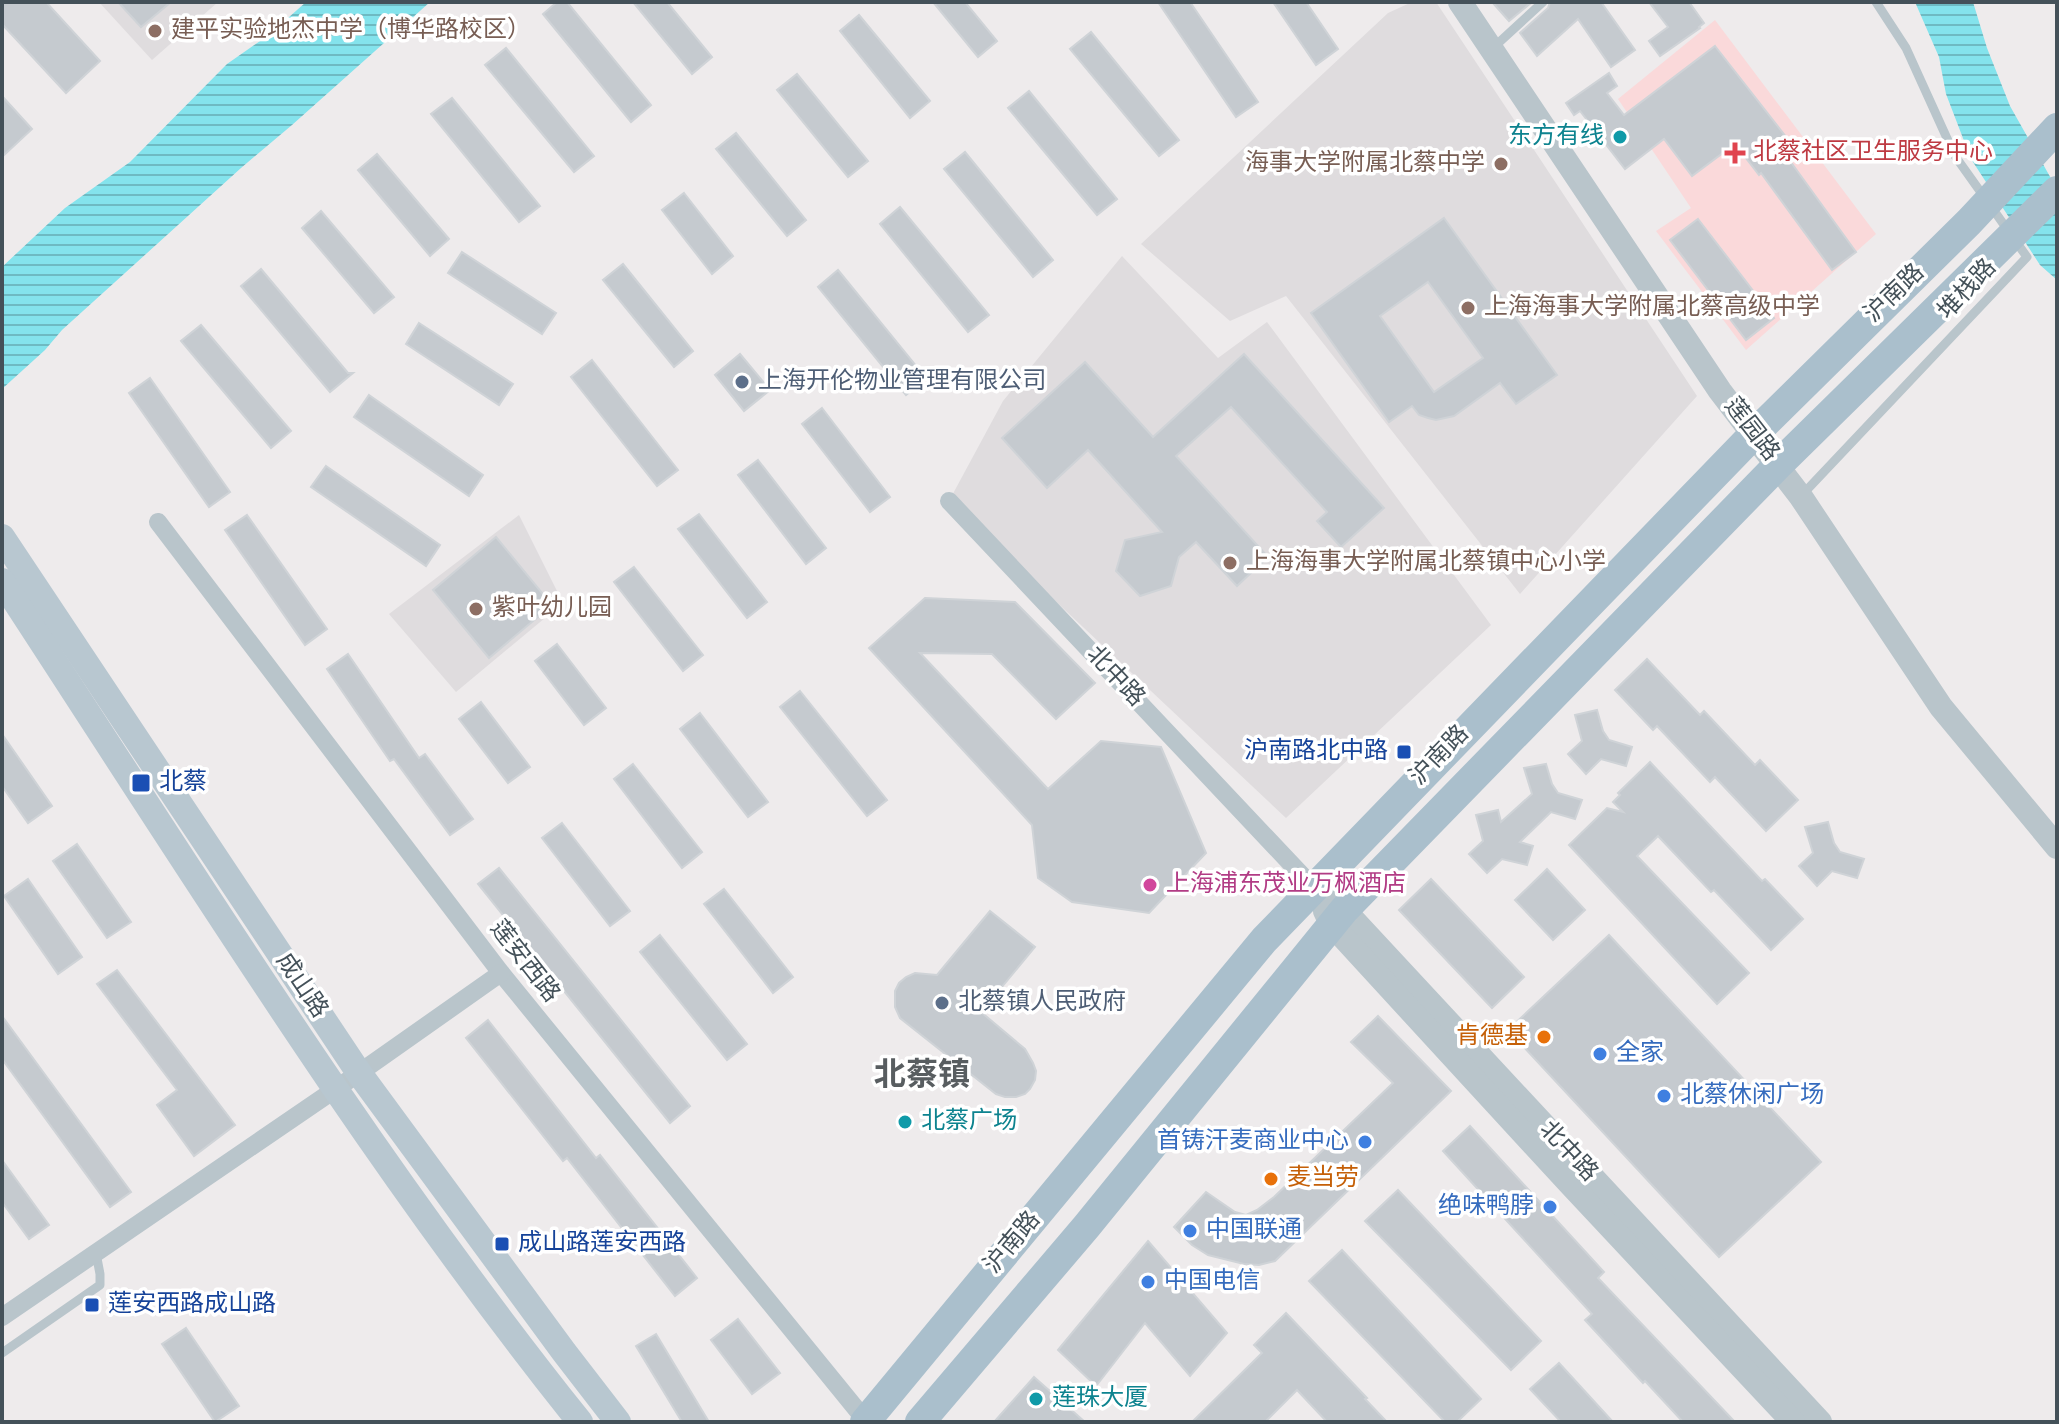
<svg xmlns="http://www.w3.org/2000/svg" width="2059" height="1424" font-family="Overpass,'Noto Sans SC',sans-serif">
<defs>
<pattern id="water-rules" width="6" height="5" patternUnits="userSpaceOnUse" patternTransform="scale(2)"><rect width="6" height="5" fill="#84e3ec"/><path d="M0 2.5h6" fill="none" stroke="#6ebac2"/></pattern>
</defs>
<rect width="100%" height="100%" fill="#eeebec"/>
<g fill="#dfdcde">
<path d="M99,2H218L152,60Z"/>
<path d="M1412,2H1436L1697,396L1520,594L1286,296L1230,321L1141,244L1388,13Z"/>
<path d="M1122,256L1218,358L1267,322L1491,625L1286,818L949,501L1003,401Z"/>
<path d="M519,515L563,603L456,692L389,614Z"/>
</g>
<path fill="#fad9da" d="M1715,20L1876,234L1746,350L1656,231L1691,208L1618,99Z"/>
<g fill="url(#water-rules)">
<path d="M306,2H430L292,125L241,168L62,330L45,350L2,389V267L65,208L130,162L227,64L270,34Z"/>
<path d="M1915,2H1973L1987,48L2010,106L2057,189V280L2040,265L1971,159L1946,94L1939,57Z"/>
</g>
<g fill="#c5cacf" stroke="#cfd3d7" stroke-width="2" fill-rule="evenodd">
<path d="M2,2H46L100,61L66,93L2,24Z"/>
<path d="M118,2H171L141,27Z"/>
<path d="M557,2H567L651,105L631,122L543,14Z"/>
<path d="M633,2H667L712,57L692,74Z"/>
<path d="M933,2H965L997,41L978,57Z"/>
<path d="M1158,2H1190L1258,102L1236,117Z"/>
<path d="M1273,2H1306L1338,49L1316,65Z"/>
<path d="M1492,2H1532L1509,21Z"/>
<path d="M1550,2H1601L1635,50L1611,67L1578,19L1537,56L1520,33L1548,8Z"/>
<path d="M1649,2H1689L1704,23L1699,27L1700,28L1660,56L1649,41L1668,27Z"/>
<path d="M859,15L930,101L910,118L840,31Z"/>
<path d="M1091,32L1179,140L1159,156L1070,49Z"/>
<path d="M1715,46L1794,147L1785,154L1856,252L1832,270L1761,173L1759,175L1735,144L1692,176L1664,139L1625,169L1580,111L1574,115L1566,103L1609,73L1617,86L1607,93L1624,115Z"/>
<path d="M506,48L594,156L574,172L485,65Z"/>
<path d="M797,74L868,161L848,177L777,90Z"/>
<path d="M1029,91L1117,199L1097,215L1008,108Z"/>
<path d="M2,96L32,129L2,157Z"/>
<path d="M452,98L540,206L519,222L431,114Z"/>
<path d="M736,133L806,220L787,236L716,149Z"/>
<path d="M965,152L1053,260L1033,277L944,169Z"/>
<path d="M377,154L449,239L430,256L358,170Z"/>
<path d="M684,193L733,256L712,274L662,210Z"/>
<path d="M900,207L989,315L968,332L880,224Z"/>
<path d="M321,211L394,297L374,313L302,228Z"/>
<path d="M1444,218L1557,375L1516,404L1500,383L1454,416L1436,420L1428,418L1419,415L1412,406L1389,422L1311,313ZM1428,282L1483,358L1434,392L1380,316Z"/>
<path d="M1698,219L1774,318L1746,340L1670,240Z"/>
<path d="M462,252L556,313L542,334L448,273Z"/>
<path d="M623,264L693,351L674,367L603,280Z"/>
<path d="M261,269L348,373H353L330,392L241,286Z"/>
<path d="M838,270L926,378L906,395L818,287Z"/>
<path d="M419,323L513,384L499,405L406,344Z"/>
<path d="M201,325L291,431L271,448L181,341Z"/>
<path d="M740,354L770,390L744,411L715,375Z"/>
<path d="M1244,354L1384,508L1341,547L1317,521L1327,512L1231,407L1176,456L1268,557L1237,586L1196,542L1179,557L1171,586L1140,596L1116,571L1125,540L1162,532L1088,450L1047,488L1002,438L1085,362L1153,437Z"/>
<path d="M592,360L678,470L657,486L571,377Z"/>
<path d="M150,378L230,492L209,507L129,393Z"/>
<path d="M369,395L483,475L469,496L354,417Z"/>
<path d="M822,408L890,497L870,512L802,424Z"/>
<path d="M758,460L826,548L806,564L738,475Z"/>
<path d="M326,466L440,545L426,566L311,487Z"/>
<path d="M699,514L767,602L747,618L678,529Z"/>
<path d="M247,515L327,629L305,645L225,530Z"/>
<path d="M496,537L552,605L489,658L433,590Z"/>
<path d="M634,567L703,655L683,671L614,582Z"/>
<path d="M925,598L1015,602L1095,683L1056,719L992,654L920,653L1048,789L1101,741L1161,747L1206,853L1149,913L1072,902L1038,878L1032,825L869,648Z"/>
<path d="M557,644L606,708L584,725L535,661Z"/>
<path d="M348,654L419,758L425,754L473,819L450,835L394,759L390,761L327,669Z"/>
<path d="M1647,659L1700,715L1704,711L1755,765L1760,760L1798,800L1766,831L1715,777L1710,782L1657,726L1653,730L1615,690Z"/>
<path d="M800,691L887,800L867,816L780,707Z"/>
<path d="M481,702L530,767L508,783L459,719Z"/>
<path d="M1597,710L1603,731L1609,740L1632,747L1626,766L1601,759L1586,774L1568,754L1582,741L1575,715Z"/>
<path d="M700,713L768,802L748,817L680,729Z"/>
<path d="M2,734L52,806L28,823L2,786Z"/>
<path d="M1650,762L1762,881L1765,879L1803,919L1771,950L1714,890L1711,892L1658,836L1637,856L1749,973L1717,1004L1569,845L1607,808L1623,812L1613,802L1620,795L1618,793Z"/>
<path d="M633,764L702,852L682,868L614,779Z"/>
<path d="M1546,764L1552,784L1558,793L1582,800L1575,819L1551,812L1520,842L1533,846L1527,865L1502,859L1487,873L1469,854L1483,841L1476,815L1498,810L1501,822L1532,794L1524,768Z"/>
<path d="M1828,822L1834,843L1840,852L1864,859L1857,878L1832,871L1817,886L1799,866L1813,853L1805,827Z"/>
<path d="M562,823L630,911L610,926L542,838Z"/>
<path d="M77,844L131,922L107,938L53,861Z"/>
<path d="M499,868L690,1106L670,1123L478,884Z"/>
<path d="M1547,869L1585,910L1553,940L1515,900Z"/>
<path d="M28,879L82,957L58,974L4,896Z"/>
<path d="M1431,879L1524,977L1492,1008L1399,910Z"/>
<path d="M724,889L793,977L773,993L704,904Z"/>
<path d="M990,911L1035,947L981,1012L1025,1049L1033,1063L1036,1071L1035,1080L1030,1089L1025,1094L1016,1097H1005L996,1094L900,1018L895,1007V991L899,983L906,977L915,973L937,975Z"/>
<path d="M660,935L747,1044L727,1060L640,952Z"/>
<path d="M1609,935L1821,1162L1719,1257L1508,1030Z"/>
<path d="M117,970L235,1125L194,1156L157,1105L177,1090L97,984Z"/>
<path d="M2,1016L131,1192L110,1207L2,1059Z"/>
<path d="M1378,1016L1451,1091L1275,1261L1259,1265L1244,1264L1208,1255L1192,1245L1174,1227L1206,1192L1235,1212L1246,1215L1257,1210L1274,1197L1393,1083L1351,1042Z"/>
<path d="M488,1020L596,1158L600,1155L697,1278L675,1296L567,1158L563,1161L466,1038Z"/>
<path d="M1470,1126L1604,1272L1598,1278L1735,1422H1683L1645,1381L1643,1383L1585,1320L1592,1314L1443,1151Z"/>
<path d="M2,1160L49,1225L29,1239L2,1202Z"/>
<path d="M1398,1190L1541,1341L1511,1370L1365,1221Z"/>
<path d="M1148,1241L1227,1333L1190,1376L1145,1323L1096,1386L1058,1350Z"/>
<path d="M1342,1250L1481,1399L1457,1422H1445L1309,1281Z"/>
<path d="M1286,1313L1367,1398L1365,1399L1387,1422H1327L1297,1390L1265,1422H1192L1262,1353L1254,1345Z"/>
<path d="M738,1319L780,1373L752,1394L711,1340Z"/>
<path d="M186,1328L239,1406L215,1422L162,1344Z"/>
<path d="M656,1334L709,1422H682L636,1346Z"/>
<path d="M1559,1363L1613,1422H1561L1530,1389Z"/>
<path d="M1034,1377L1085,1422H994Z"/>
</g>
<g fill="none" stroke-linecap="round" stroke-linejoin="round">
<g stroke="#b9c5cb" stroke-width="9">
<path d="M1494,47L1543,2"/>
<path d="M1802,495L2027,257L1955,156L1906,48L1876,2"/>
<path d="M2,1353L100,1285V1274L96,1253"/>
</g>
<g stroke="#b9c5cb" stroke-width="18">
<path d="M949,501L1313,887"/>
<path d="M158,522L501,973L866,1421"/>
<path d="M2,1317L359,1073L501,973"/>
</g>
<g stroke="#b9c5cb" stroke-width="24">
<path d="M1460,2L1720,391L1801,497L1941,707L2057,847"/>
<path d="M1313,887L1344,910L1820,1422"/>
<path d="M1325,911L1331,924L1569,1183L1793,1422"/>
</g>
<g stroke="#b8c7d0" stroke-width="26">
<path d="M2,537L359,1073L564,1352L618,1422"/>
<path d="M2,581C188,865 367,1156 580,1422"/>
</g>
<g stroke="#aabfcc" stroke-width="30">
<path d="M865,1422L1264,940L1753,435L1969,222L2057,128"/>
<path d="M920,1422L1086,1227L1344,910L1778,465L2057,191"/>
</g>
</g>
<g fill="#8d6e63" stroke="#fff" stroke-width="3">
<circle cx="155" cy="31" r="8"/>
<circle cx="1501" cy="164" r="8"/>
<circle cx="1468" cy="308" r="8"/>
<circle cx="1230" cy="563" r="8"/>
<circle cx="476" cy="609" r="8"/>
</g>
<g fill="#0f9aa8" stroke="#fff" stroke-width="3">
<circle cx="1620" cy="137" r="8"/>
<circle cx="905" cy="1122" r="8"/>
<circle cx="1036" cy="1399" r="8"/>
</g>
<path fill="#e0444e" stroke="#fff" stroke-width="3" d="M1731 141h8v8h8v8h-8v8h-8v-8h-8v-8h8z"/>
<g fill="#5c6f8a" stroke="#fff" stroke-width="3">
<circle cx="742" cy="382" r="8"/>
<circle cx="942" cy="1003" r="8"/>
</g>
<g fill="#1a4fb4" stroke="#fff" stroke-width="3">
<rect x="1396" y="744" width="16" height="16" rx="4"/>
<rect x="131" y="773" width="20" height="20" rx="4"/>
<rect x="494" y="1236" width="16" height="16" rx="4"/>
<rect x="84" y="1297" width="16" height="16" rx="4"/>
</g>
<circle fill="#d1479c" stroke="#fff" stroke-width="3" cx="1150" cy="885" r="8"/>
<g fill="#e8710a" stroke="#fff" stroke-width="3">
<circle cx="1544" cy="1037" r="8"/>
<circle cx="1271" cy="1179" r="8"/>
</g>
<g fill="#3f7fe0" stroke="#fff" stroke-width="3">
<circle cx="1600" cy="1054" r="8"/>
<circle cx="1664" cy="1096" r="8"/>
<circle cx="1365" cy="1142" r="8"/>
<circle cx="1550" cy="1207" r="8"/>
<circle cx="1190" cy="1231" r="8"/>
<circle cx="1148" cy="1282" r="8"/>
</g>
<g text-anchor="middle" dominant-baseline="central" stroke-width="7" stroke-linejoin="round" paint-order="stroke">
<g font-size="24" fill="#785e54" stroke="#fff" text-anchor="start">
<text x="171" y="31">建平实验地杰中学（博华路校区）</text>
<text x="1485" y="164" text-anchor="end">海事大学附属北蔡中学</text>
<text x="1484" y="308">上海海事大学附属北蔡高级中学</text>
<text x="1246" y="563">上海海事大学附属北蔡镇中心小学</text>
<text x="492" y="609">紫叶幼儿园</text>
</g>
<g font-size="24" fill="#0d838f" stroke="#fff" text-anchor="start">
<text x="1604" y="137" text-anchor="end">东方有线</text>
<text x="921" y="1122">北蔡广场</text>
<text x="1052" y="1399">莲珠大厦</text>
</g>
<g font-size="24" fill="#be3a42" stroke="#fff" text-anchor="start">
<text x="1753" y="153">北蔡社区卫生服务中心</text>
</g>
<g font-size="24" fill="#445159" stroke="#fff">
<text transform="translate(1968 290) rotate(-47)">堆栈路</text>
<text transform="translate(1895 294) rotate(-44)">沪南路</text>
<text transform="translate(1751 430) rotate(52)">莲园路</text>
<text transform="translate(1115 677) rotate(47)">北中路</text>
<text transform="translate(1440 756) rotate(-46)">沪南路</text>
<text transform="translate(524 962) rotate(52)">莲安西路</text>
<text transform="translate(301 986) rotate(56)">成山路</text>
<text transform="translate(1568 1152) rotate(47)">北中路</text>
<text transform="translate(1013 1243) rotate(-50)">沪南路</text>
</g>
<g font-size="24" fill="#4e5e75" stroke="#fff" text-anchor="start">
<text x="758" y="382">上海开伦物业管理有限公司</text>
<text x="958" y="1003">北蔡镇人民政府</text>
</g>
<g font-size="24" fill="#164399" stroke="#fff" text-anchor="start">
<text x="1388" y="752" text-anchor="end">沪南路北中路</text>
<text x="159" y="783">北蔡</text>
<text x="518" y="1244">成山路莲安西路</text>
<text x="108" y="1305">莲安西路成山路</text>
</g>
<g font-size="24" fill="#b23c85" stroke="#fff" text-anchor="start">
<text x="1166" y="885">上海浦东茂业万枫酒店</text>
</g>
<g font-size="24" fill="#c56008" stroke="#fff" text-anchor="end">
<text x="1528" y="1037">肯德基</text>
<text x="1287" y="1179" text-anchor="start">麦当劳</text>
</g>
<g font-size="24" fill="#366cbe" stroke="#fff" text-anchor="start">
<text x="1616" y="1054">全家</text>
<text x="1680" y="1096">北蔡休闲广场</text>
<text x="1349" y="1142" text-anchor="end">首铸汗麦商业中心</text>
<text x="1534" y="1207" text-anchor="end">绝味鸭脖</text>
<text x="1206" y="1231">中国联通</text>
<text x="1164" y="1282">中国电信</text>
</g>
<g font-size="32" font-weight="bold" fill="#585d60" stroke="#fff">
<text x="922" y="1077">北蔡镇</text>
</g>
</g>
<rect width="2059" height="1424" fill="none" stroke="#445159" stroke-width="8"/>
</svg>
